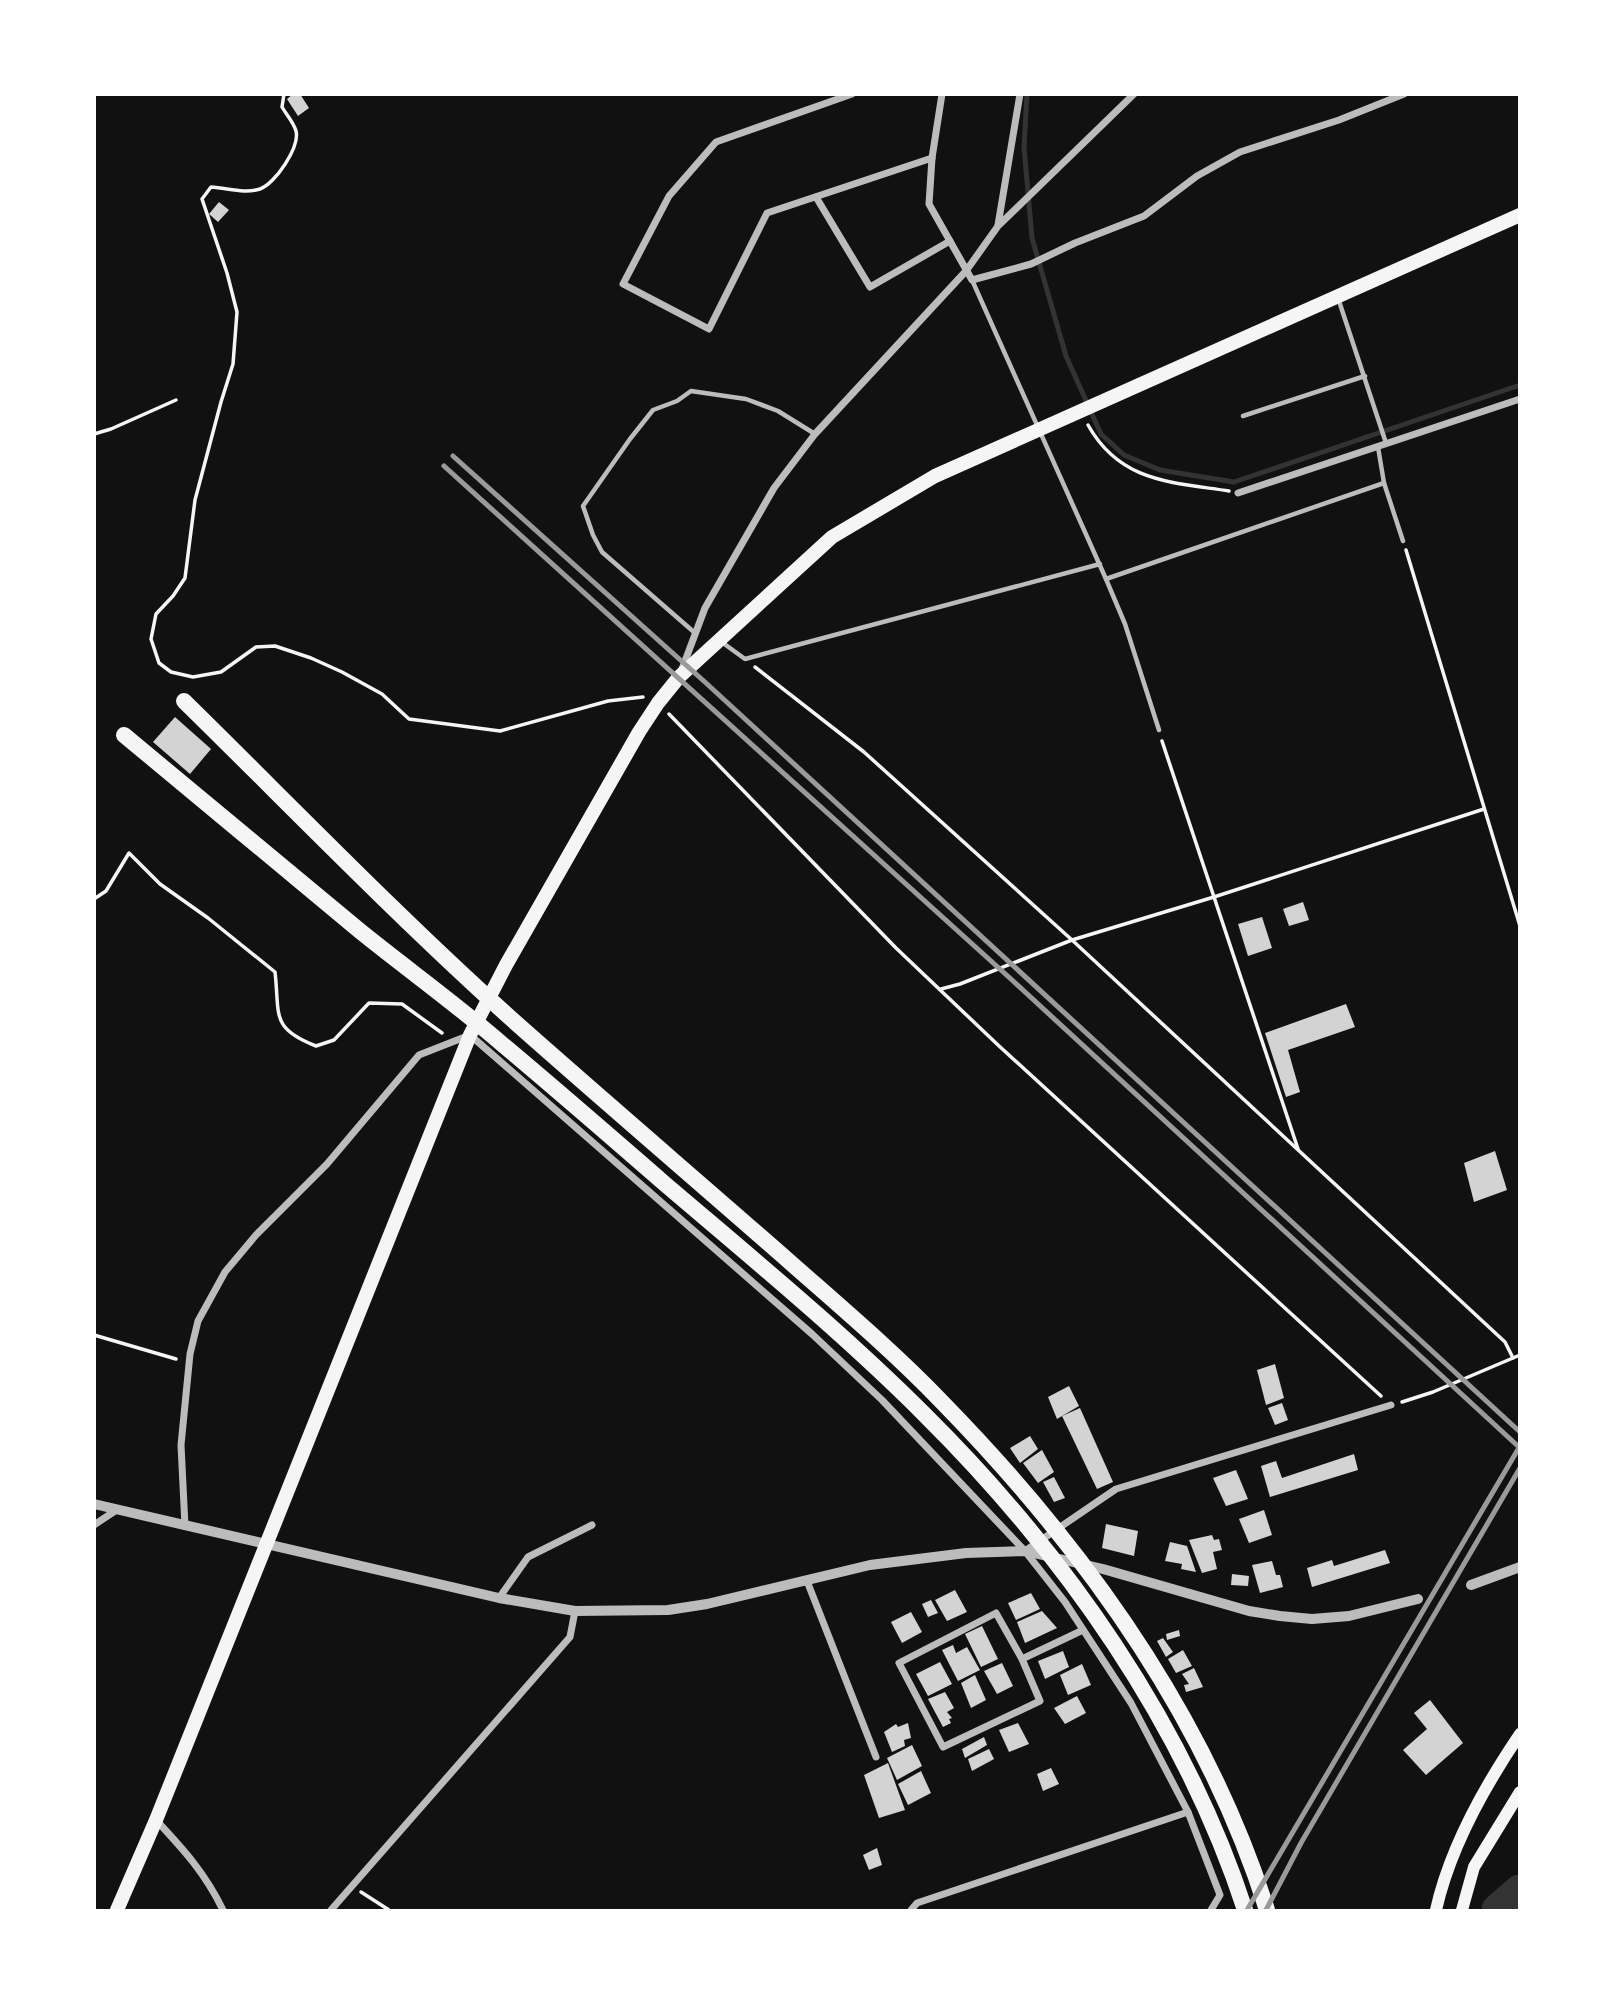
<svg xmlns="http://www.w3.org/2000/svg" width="1614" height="2005" font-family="'Zilla Slab',serif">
<rect width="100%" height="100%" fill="#111"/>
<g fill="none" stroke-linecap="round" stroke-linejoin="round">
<path stroke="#333" stroke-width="5" d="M1027,94L1024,147L1032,238L1066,356L1101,434L1124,455L1160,470L1234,482L1520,385"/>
<path stroke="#333" stroke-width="33" d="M1498,1910L1520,1891"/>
</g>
<g fill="#d3d3d3">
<path d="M293,94H300L309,108L298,116L287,99Z"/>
<path d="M219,202L229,210L218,222L209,214Z"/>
<path d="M175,717L211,749L190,774L153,742Z"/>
<path d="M1303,902L1309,920L1289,926L1283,909Z"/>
<path d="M1262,917L1272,948L1248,956L1238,924Z"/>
<path d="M1346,1004L1355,1027L1288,1050L1300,1092L1286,1097L1265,1033Z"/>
<path d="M1495,1151L1507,1190L1474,1202L1464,1163Z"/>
<path d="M1275,1364L1284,1398L1266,1405L1257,1370Z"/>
<path d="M1069,1386L1079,1406L1057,1419L1048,1397Z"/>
<path d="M1282,1403L1288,1420L1275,1425L1268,1408Z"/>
<path d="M1080,1408L1113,1482L1097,1489L1062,1416Z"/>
<path d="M1030,1436L1038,1449L1020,1463L1010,1448Z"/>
<path d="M1042,1450L1054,1472L1038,1483L1023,1463Z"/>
<path d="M1354,1454L1358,1470L1270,1497L1261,1466L1276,1461L1282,1478Z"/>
<path d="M1236,1470L1248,1499L1226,1506L1213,1478Z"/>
<path d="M1054,1477L1065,1498L1054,1502L1043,1482Z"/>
<path d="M1264,1510L1272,1535L1249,1543L1239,1519Z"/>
<path d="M1106,1524L1138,1531L1134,1556L1102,1548Z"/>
<path d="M1212,1535L1214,1540L1219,1539L1222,1550L1213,1552L1217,1569L1202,1573L1189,1540Z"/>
<path d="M1170,1542L1187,1546L1196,1572L1181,1569L1182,1564L1165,1561Z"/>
<path d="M1385,1550L1390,1563L1312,1587L1307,1568L1332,1560L1334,1566Z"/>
<path d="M1272,1561L1276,1575H1280L1283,1587L1260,1593L1252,1565Z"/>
<path d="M1232,1574L1249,1576L1248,1586L1231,1585Z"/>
<path d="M955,1590L967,1612L947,1621L935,1600Z"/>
<path d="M1031,1593L1040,1609L1016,1620L1008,1603Z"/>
<path d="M931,1600L938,1613L928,1617L922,1604Z"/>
<path d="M1042,1611L1057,1628L1025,1643L1017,1622Z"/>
<path d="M911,1612L922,1632L902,1643L891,1622Z"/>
<path d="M982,1626L998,1659L981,1667L965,1634Z"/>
<path d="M1179,1630L1180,1636L1167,1640L1166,1634Z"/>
<path d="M1163,1638L1173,1652L1166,1657L1157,1641Z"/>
<path d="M953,1645L956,1653L967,1647L980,1670L958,1681L942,1650Z"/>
<path d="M1183,1650L1192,1666L1176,1673L1168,1659Z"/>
<path d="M1063,1651L1069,1667L1045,1679L1038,1661Z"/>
<path d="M940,1662L952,1684L928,1696L916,1674Z"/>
<path d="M1002,1663L1013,1686L997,1694L984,1671Z"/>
<path d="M1082,1664L1091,1685L1068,1695L1060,1675Z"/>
<path d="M1194,1668L1203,1687L1186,1692L1184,1685L1189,1684L1182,1674Z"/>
<path d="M975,1675L986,1700L971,1708L961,1683Z"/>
<path d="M945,1692L954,1708L947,1712L952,1718L949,1719L951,1723L943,1727L928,1699Z"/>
<path d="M1077,1696L1086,1713L1065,1724L1054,1708Z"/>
<path d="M1430,1700L1463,1743L1426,1775L1403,1750L1427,1729L1414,1713Z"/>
<path d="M908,1723L911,1738L904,1740L905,1746L892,1752L884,1732L896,1724L898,1727Z"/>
<path d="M1018,1723L1029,1744L1009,1752L999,1730Z"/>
<path d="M984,1737L987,1745L965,1758L962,1749Z"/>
<path d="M912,1745L922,1766L897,1780L887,1758Z"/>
<path d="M989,1749L994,1759L972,1771L968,1759Z"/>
<path d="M888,1763L905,1810L879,1818L864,1775Z"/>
<path d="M1051,1768L1059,1784L1043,1791L1037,1774Z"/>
<path d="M921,1771L931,1793L908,1805L898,1784Z"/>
<path d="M877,1848L882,1865L869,1870L863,1855Z"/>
</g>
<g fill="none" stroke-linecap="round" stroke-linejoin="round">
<g stroke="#f5f5f5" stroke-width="3.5">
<path d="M284,94L282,107C286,114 294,123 296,131C300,147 275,184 260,189C244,194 228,188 211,187L202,199L227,273L237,312L233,364L221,402L195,500L185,578L173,596L156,614L151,639L159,663L171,672L193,677L221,672L256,647L275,646L311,658L342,672L382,694L409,719L500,731L608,701L643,697"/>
<path d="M1088,425C1120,482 1170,482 1229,491"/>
<path d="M94,434L111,429L176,400"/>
<path d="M1406,550L1520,926"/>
<path d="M755,667L864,752L1072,940L1505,1342L1513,1358"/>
<path d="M669,714L896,948L998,1045L1381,1396"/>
<path d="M1162,741L1298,1149"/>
<path d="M94,899L106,891L129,853L160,884L208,918L275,972C280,1015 270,1028 316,1046L334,1040L369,1003L402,1004L442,1033"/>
<path d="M941,989L960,984L1072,940L1214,897L1484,809"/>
<path d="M94,1335L176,1359"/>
<path d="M1402,1402L1433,1392L1520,1355"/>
<path d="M361,1892L389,1910"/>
</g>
<g stroke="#bcbcbc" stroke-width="4.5">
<path d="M972,280L1106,579L1125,624L1159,730"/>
<path d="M1338,298L1386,443"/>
<path d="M1243,416L1365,376"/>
<path d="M1378,447L1384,483L1403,541"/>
<path d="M1106,579L1384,483"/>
<path d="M695,633L602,552L593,535L583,506L630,439L653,410L677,401L691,391L746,399L778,411L815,434"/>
<path d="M723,643L745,659L1100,564"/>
</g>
<g stroke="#bcbcbc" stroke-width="7">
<path d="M852,94L716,142L669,196L623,284L709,329L767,213L932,158"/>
<path d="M942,94L932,158L929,204L972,280L1031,264L1075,243L1144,216L1197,176L1240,152L1339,120L1404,94"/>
<path d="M816,197L870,287L950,241"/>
<path d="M998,225L1020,94"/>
<path d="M1238,493L1520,399"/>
<path d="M682,669L705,608L774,488L815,434L966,271L998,226L1134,94"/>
<path d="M94,1525L115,1511"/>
<path d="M185,1526L181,1445L190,1354L198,1321L225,1272L256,1235L327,1164L419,1055L470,1035L812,1334L882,1400L1025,1551L1065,1602L1131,1703L1188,1812L1220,1895L1211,1910"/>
<path d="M1025,1551L1116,1489L1391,1405"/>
<path d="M807,1581L876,1757"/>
<path d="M499,1598L528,1557L592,1525"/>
<path d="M1022,1659L996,1613L899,1663L943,1747L1040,1701L1022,1659L1083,1630"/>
<path d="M156,1820C184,1850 205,1873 223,1910"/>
<path d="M331,1910L570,1637L575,1611"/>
<path d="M911,1910L917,1903L1188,1812"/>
</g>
<g stroke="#bcbcbc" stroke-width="10">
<path d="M94,1504L499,1598L575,1611L668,1610L707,1604L870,1565L966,1553L1025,1551L1103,1569L1249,1611L1280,1616L1312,1619L1349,1616L1418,1599"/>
<path d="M1471,1585L1520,1567"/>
</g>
<g stroke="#f5f5f5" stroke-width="12">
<path d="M1436,1910C1450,1847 1484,1787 1520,1734"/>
<path d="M1462,1910L1474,1867L1520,1792"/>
</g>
<path stroke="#f5f5f5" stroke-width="14" d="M117,1910L156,1820L470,1035L506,965L639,732L658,703L679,677L832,537L935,476L1520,215"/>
<g stroke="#f5f5f5" stroke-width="16">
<path d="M184,701C294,809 401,920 516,1023C604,1101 694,1178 783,1256C836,1303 892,1350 941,1401C1082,1545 1206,1717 1267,1910"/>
<path d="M124,735C203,800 281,866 360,931C407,969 456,1004 502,1044C557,1090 611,1137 665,1184C753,1259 843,1333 925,1415C1064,1553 1184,1723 1245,1910"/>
</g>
<g stroke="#9a9a9a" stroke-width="5">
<path d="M453,456L706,683L1520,1432"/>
<path d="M444,466L1012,980L1520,1448"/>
<path d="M1247,1910L1520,1446"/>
<path d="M1266,1910L1301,1843L1520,1468"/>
</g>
</g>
<rect width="1614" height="2005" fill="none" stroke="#ffffff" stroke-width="192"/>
</svg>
